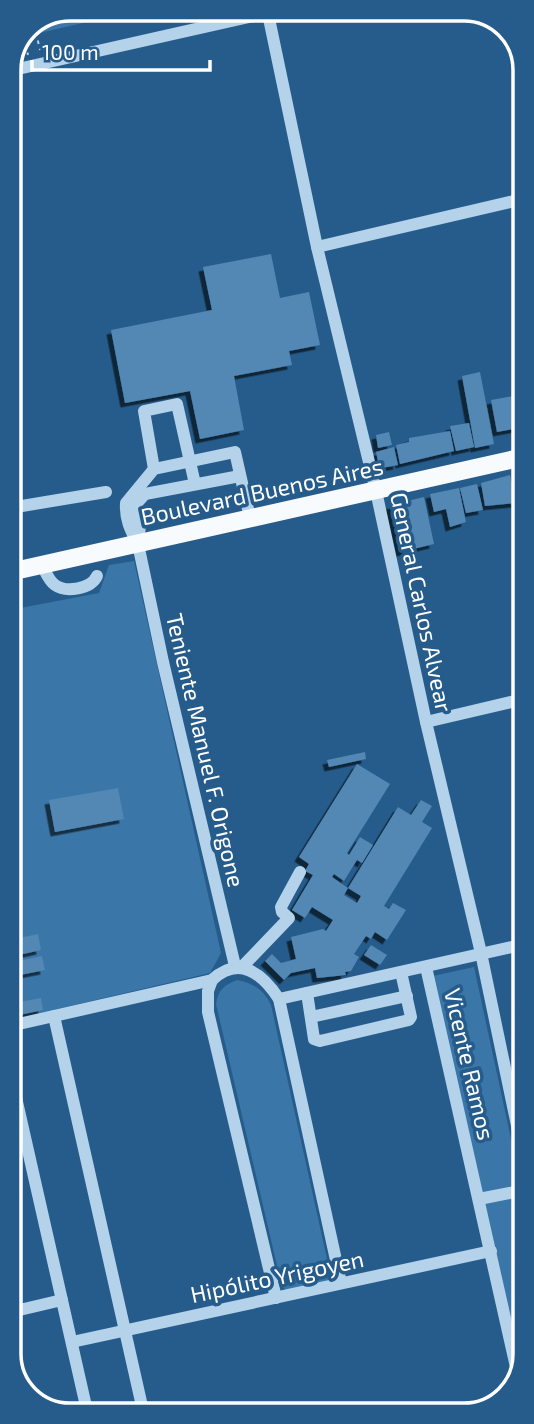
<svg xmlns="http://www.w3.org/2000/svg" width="534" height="1424" font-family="'Exo 2',sans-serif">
<defs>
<filter id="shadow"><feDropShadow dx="-4.5" dy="4.5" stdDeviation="0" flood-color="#0009"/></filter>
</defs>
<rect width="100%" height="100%" fill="#265c8b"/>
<g fill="#3a76a8">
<path d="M70,9H144L22,37L27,26Z"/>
<path d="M134,561L221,953L210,973L19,1018L11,1013L10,1009V610L99,593L109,565Z"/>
<path d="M474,967L525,1204V1354L521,1365L433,976Z"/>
<path d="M237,980C253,983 264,990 271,1005L331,1277L330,1280L288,1291L282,1287L216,1004C218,990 224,985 237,980Z"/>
</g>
<g fill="#5287b4" fill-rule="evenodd" filter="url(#shadow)">
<path d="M271,254L280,298L309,292L320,345L289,351L292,365L234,376L244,430L200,439L190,391L125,403L111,330L212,310L203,267Z"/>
<path d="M480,372L494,444L475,448L462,376Z"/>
<path d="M524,394V427L497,432L491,400Z"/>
<path d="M469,423L474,447L456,451L450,426Z"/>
<path d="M450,431L454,451L400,464L396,445L409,442V438Z"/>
<path d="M389,432L392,445L378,448L376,435Z"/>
<path d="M394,447L398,465L382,468L379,466L376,452Z"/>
<path d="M524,473V501L517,503L512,475Z"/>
<path d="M510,475L516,503L485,506L481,483Z"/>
<path d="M477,484L483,510L466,513L460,488Z"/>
<path d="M459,488L466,522L450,527L446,509L434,512L430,494Z"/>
<path d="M424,497L434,544L401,552L390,505Z"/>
<path d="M365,752L366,759L329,767L327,760Z"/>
<path d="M357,764L390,784L347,853L349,855L360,837L373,845L362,863L357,860L344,881L334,874L332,877L348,888L398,807L411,815L421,800L432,806L422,822L432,828L384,906L389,909L393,903L406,910L387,940L375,932L371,939L366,936L354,954L359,957L351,971L345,972L346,975L317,978L315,968L291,973L284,980L265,961L272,954L281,963L296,959L291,937L323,929L326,931L333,920L312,907L305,918L292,910L313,875L305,871L309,864L299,857ZM348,888L361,896L357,903L344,895Z"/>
<path d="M118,788L124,819L55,832L49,800Z"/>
<path d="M10,891L21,936L10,938Z"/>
<path d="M38,934L41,950L10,957V940Z"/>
<path d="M371,945L387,955L380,965L364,955Z"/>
<path d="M42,956L45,970L10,977V963Z"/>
<path d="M41,998L43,1010L19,1015L14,1012L13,1003Z"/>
</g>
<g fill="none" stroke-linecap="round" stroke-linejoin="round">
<g stroke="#b4d2ea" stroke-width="2" stroke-dasharray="3.5 5" stroke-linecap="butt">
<path d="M34,24L40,50"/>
<path d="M23,36L28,55"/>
</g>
<g stroke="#b4d2ea" stroke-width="12">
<path d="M267,9L317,247L376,491L426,722L481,953L525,1164"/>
<path d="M515,41L523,77"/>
<path d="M9,71L284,9"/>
<path d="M317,247L523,199"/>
<path d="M154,469L144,411L177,404L195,484"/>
<path d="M10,508L106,492"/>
<path d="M138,544L140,525L136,504L145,494L240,476"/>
<path d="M42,565C45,571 49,581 55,585C66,593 91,589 97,576"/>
<path d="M426,722L524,699"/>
<path d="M235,966L163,662L138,544C130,530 125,519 126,503L154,469L235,452L250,518"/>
<path d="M242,967L289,918L282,912L281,907L300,872"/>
<path d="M426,967L518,1376"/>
<path d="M212,980L208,991V1012L276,1298"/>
<path d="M307,993L314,1039L320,1041L409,1020L411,1017L401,972"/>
<path d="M279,999L525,944"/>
<path d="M54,1016L144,1415"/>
<path d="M311,1017L407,996"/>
<path d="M10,1026L212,980C239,955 262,973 279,999L341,1283"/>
<path d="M10,1071L88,1415"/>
<path d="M479,1199L525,1190"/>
<path d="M11,1312L62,1300"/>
<path d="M72,1342L491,1251"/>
<path d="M450,1413L495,1403"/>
</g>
<path stroke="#f8fbfe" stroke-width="18" d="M10,572L524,457"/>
</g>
<g text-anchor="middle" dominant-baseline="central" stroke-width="7" stroke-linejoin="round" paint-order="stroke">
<g font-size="23" fill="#fff" stroke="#265c8b">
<text transform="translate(262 491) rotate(-12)">Boulevard Buenos Aires</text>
<text transform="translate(422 602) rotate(78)">General Carlos Alvear</text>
<text transform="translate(206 750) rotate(77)">Teniente Manuel F. Origone</text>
<text transform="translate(470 1064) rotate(77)">Vicente Ramos</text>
<text transform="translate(277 1276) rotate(-12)">Hipólito Yrigoyen</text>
</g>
</g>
<path d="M0 0H534V1424H0ZM70 21H464A49 49 0 0 1 513 70V1354A49 49 0 0 1 464 1403H70A49 49 0 0 1 21 1354V70A49 49 0 0 1 70 21Z" fill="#265c8b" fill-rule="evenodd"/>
<path fill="none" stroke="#fff" stroke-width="3.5" d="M70 21H464A49 49 0 0 1 513 70V1354A49 49 0 0 1 464 1403H70A49 49 0 0 1 21 1354V70A49 49 0 0 1 70 21Z"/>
<path d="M32 60v10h178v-10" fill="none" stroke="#ffffff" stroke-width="3.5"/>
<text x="42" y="60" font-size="21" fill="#ffffff" stroke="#265c8b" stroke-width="5" paint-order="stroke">100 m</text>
</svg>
